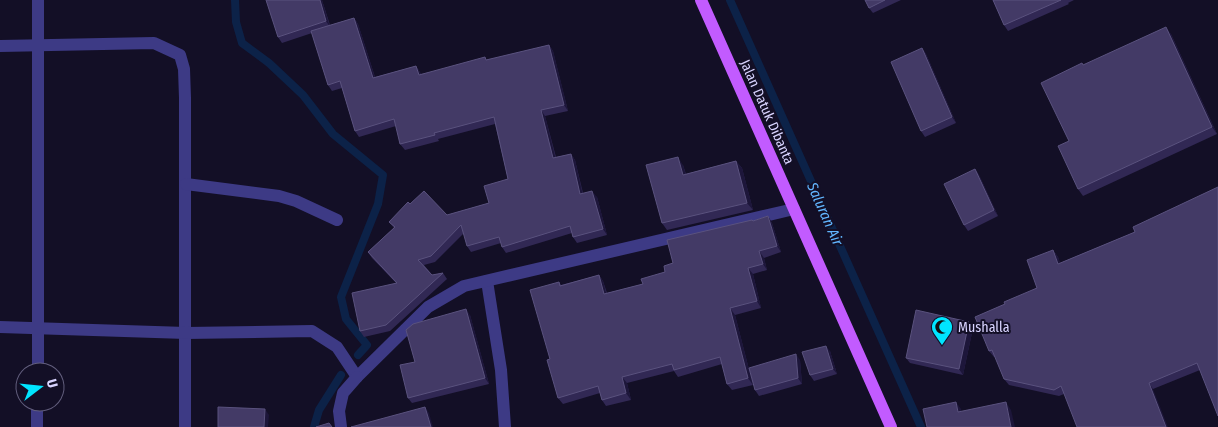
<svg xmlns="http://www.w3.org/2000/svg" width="1218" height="427" font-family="'Fira Sans Condensed',sans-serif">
<rect width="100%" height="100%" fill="#130f26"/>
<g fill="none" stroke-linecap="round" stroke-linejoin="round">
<g stroke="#0c2248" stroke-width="8">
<path d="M235,0L236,22L242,43L269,63L303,95L333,134L383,175L378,204L341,297L346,319L367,345L358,355"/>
<path d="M730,0L921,427"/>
<path d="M314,427L319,410L341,375"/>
</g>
<g stroke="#3d3a85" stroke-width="12">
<path d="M0,46L154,43L180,55L184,69L185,98V427"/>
<path d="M186,184L279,196L296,201L337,220"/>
<path d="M487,281L501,370L505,427"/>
<path d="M0,327L186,333L312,331L337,347L357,377L428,307L464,286L794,209"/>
<path d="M38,372V0"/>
<path d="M37,427V402"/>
<path d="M341,427L339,411L343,393L357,377"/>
</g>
<path stroke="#c25bff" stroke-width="12" d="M701,0L891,427"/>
</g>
<g fill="#312854">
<path d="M322,0L330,25L354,18L358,24L375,77L416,66L421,74L487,60L549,45L553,51L568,111L545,116L556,157L571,154L575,160L583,193L597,197L607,235L577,243L573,237L572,233L506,253L502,247L501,243L471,252L467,246L464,233L435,262L424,265L432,275L443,273L447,279L390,331L364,337L360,331L396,283L372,258L368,252L394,228L389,222L410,204L447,215L489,203L508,179L495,124L438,139L439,141L405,150L400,144L396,126L359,137L355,131L342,88L332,91L328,85L312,33L282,43L278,37Z"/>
<path d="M865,0H901L873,13L869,8Z"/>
<path d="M993,0H1074L1068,3L1069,4L1008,31L1004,25Z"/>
<path d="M1171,34L1217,134L1083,196L1078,189L1083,65Z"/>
<path d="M922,48L926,54L956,123L925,137L921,131Z"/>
<path d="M736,161L742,168L753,210L667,230L662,223L683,165L686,174Z"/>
<path d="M975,169L979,175L998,216L968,231L964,225Z"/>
<path d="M1218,187L1200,370L1153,389L1064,394L1059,396L1009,385L1004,379L995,357H994L989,351L1005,304L1037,288L1053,250L1058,257L1060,263L1135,232Z"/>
<path d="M768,216L772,223L781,252L764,258L767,270L753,274L761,308L735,315L753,385L732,390L727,384L722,364L678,377L674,371L627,383L631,400L606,406L602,400L600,393L563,404L558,398L559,282L561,285L599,275L603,281L607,293L643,284L665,272L673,263L753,221Z"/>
<path d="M470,315L489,384L412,403L408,398L415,362Z"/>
<path d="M973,328L963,375L910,363L906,358Z"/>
<path d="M830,351L837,374L814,381L810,375Z"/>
<path d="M800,360L802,384L759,396L755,390Z"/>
</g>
<g fill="#1d163a">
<path d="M320,0H322L330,27L326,21Z"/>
<path d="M354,18L358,24L377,84L373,78Z"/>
<path d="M1166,27L1171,34L1217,134L1212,127Z"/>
<path d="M549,45L553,51L568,111L564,105Z"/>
<path d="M922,48L926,54L956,123L952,117Z"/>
<path d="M416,66L420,72L423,81L419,75Z"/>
<path d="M541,110L545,116L557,164L553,158Z"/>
<path d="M571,154L575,160L584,200L580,194Z"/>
<path d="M678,157L683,165L688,182L683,175Z"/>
<path d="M736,161L742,168L753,210L747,203Z"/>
<path d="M975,169L979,175L998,216L994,210Z"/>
<path d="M592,191L597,197L607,235L603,229Z"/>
<path d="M768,216L772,223L781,252L777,246Z"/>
<path d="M1053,250L1058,257L1063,270L1058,264Z"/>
<path d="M759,251L764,258L767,270L763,264Z"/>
<path d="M748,268L753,274L761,308L757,301Z"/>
<path d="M599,275L603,281L608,300L604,294Z"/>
<path d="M730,308L735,315L753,385L748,378Z"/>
<path d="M466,309L470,315L489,384L485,378Z"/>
<path d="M969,322L973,328L963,375L959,369Z"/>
<path d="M826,346L830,351L837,374L833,369Z"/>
<path d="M796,354L800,360L802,384L798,378Z"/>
<path d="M622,377L627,383L631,400L626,393Z"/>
<path d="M1149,383L1153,389L1168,427H1166Z"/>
<path d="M956,402L961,409L963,419L958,412Z"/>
<path d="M1006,402L1011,410L1015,427H1011Z"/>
<path d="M425,407L429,413L433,427H431Z"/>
<path d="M265,409L269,415L268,427H264Z"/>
</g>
<g fill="#433a66" stroke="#5a527e">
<path d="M266,0H320L326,21L278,37Z"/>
<path d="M865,0H885L869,8Z"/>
<path d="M993,0H1061L1004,25Z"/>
<path d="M354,18L373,78L416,66L419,75L485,57L486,60L549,45L564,105L541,110L553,158L571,154L580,194L592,191L603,229L573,237L570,226L502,247L499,237L467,246L461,225L431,256L418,260L432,275L443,273L386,325L360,331L352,293L397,283L368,252L395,227L389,222L408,202L410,204L424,191L447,215L489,203L484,186L508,179L494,117L434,133L435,135L400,144L394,119L355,131L340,81L328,85L311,31Z"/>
<path d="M1166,27L1212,127L1078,189L1058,146L1069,141L1041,83L1082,63L1083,65Z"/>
<path d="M922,48L952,117L921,131L891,62Z"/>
<path d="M678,157L683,175L736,161L747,203L662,223L646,165Z"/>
<path d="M975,169L994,210L964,225L944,184Z"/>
<path d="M1218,187V416L1197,363L1149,383L1166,427H1077L1061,386L1054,390L1004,379L992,350L989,351L975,317L1005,304L1004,302L1037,288L1027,260L1053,250L1058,264L1135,232L1133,227Z"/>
<path d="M768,216L777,246L759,251L763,264L748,268L757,301L730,308L748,378L727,384L720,357L674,370L672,364L622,377L626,393L602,400L598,386L558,398L547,360L550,359L530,290L559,282L560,286L599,275L604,294L643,284L641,279L665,272L664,266L673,263L667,240L752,220L753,221Z"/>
<path d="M466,309L485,378L408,398L400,365L415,362L406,330L413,324Z"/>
<path d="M916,310L969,322L959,369L906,358Z"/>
<path d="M826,346L833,369L810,375L802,352Z"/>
<path d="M796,354L798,378L755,390L749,368Z"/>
<path d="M956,402L958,412L1006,402L1011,427H927L923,409Z"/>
<path d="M218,407L265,409L264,427H218Z"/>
<path d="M425,407L431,427H351Z"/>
<path d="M329,423L332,427H316Z"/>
</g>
<defs>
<g id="mosque-pin" transform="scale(1.125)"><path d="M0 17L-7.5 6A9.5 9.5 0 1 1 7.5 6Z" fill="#00e5ff" stroke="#130f26"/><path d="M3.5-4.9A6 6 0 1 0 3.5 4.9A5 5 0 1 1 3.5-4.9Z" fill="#111"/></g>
</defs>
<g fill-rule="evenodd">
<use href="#mosque-pin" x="942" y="327"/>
</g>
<g text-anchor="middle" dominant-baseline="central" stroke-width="4" stroke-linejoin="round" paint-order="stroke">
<g font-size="14" fill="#d9d4ff" stroke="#130f26">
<text transform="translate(767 112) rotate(66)">Jalan Datuk Dibanta</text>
</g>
<g font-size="14" fill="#d9d4ff" stroke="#130f26" text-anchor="start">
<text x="958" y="327">Mushalla</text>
</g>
<g font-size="15" font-style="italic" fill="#62b6ff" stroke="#130f26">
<text transform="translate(825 214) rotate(66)">Saluran Air</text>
</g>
</g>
<g transform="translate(40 387) rotate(74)"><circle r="24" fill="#130f26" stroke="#625e7d"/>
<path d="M0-4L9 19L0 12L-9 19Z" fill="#00e5ff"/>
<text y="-8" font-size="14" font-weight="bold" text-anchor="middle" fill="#d9d4ff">U</text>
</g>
</svg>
